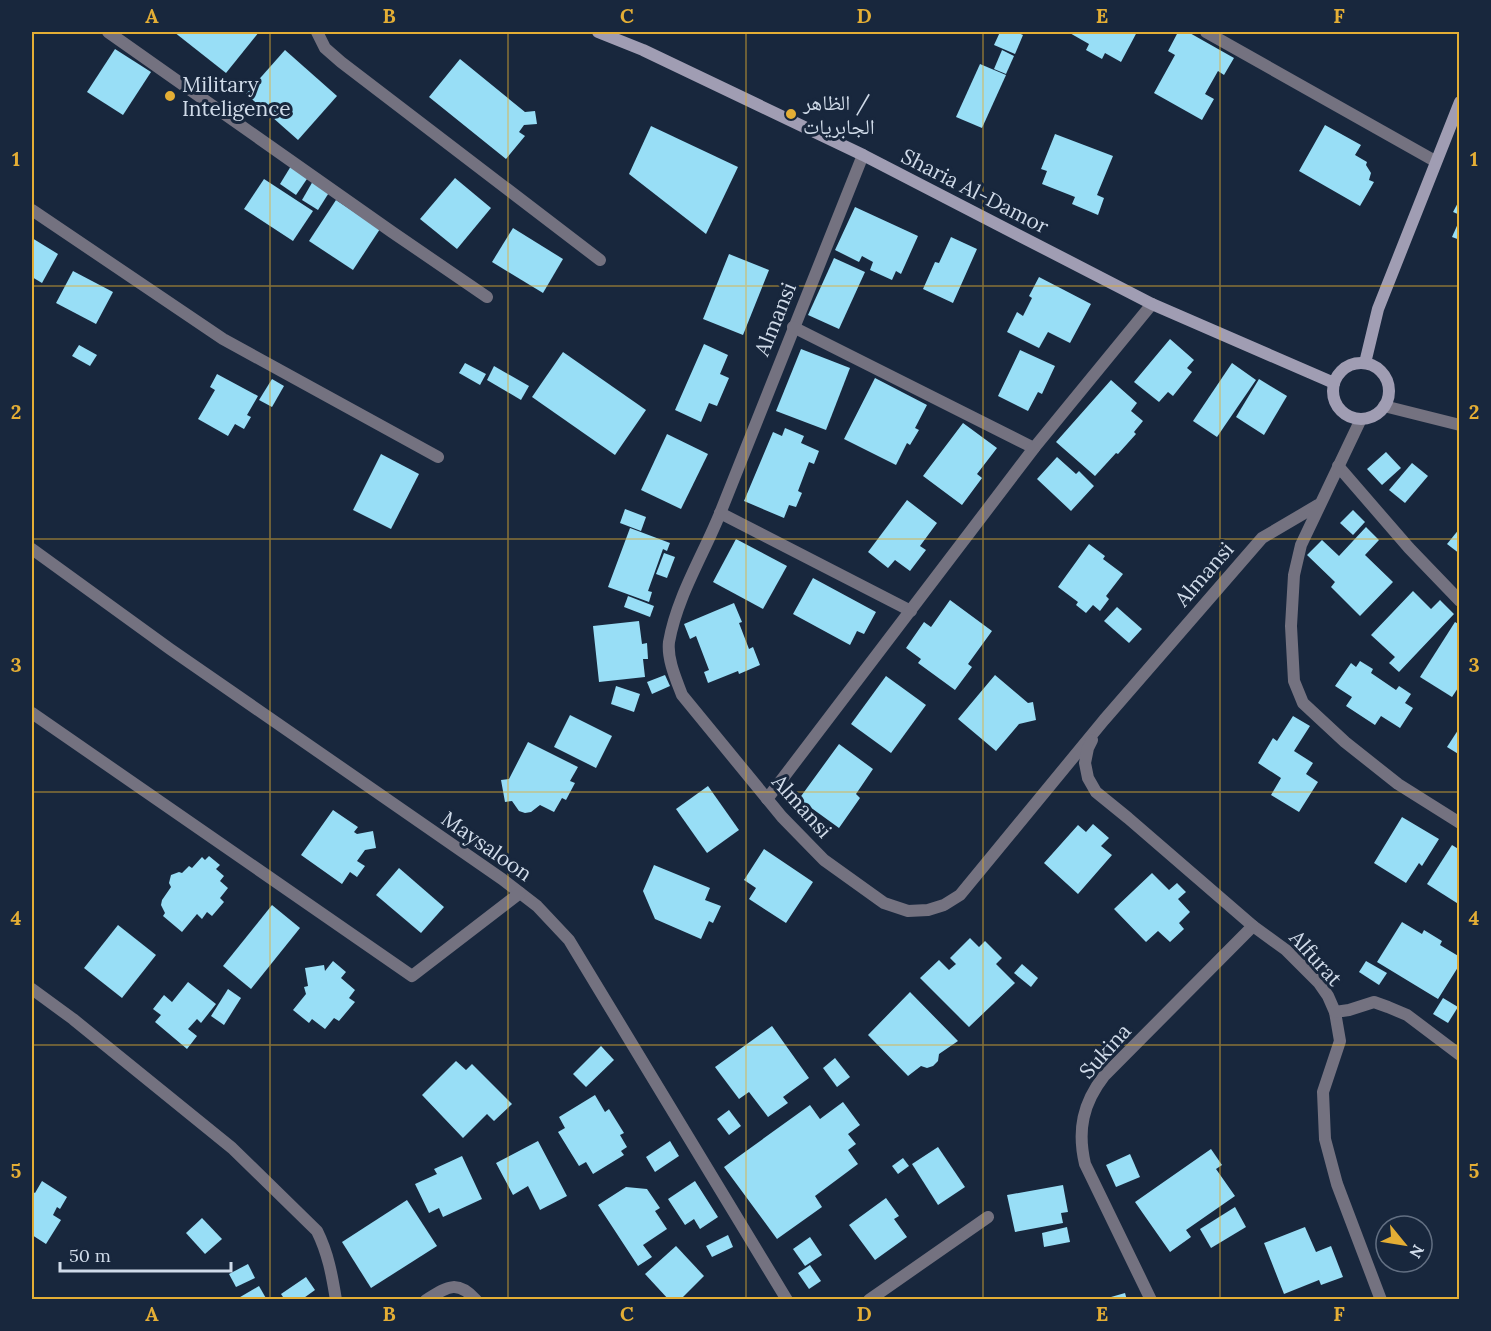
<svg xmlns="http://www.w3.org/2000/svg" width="1491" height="1331" font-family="Lora,'Noto Naskh Arabic',serif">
<rect width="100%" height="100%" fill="#18273d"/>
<g fill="#98def6">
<path d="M174,32H259L226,73Z"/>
<path d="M1000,32H1016L1023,35L1015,54L994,45Z"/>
<path d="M1068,32H1137L1121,62L1105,53L1102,59L1086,50L1089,44Z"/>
<path d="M1178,32H1188L1234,58L1224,75L1218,71L1205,94L1214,99L1202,120L1154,93L1175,55L1168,51Z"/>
<path d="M115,49L151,72L123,115L87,92Z"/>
<path d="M285,50L337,96L298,140L246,94Z"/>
<path d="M1002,50L1014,56L1006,74L994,69Z"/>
<path d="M460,59L525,112L535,111L537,124L524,125L519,132L525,136L506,159L429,97Z"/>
<path d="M980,64L1006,75L982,128L956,117Z"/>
<path d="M1325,125L1361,145L1355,155L1367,162L1366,165L1371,173L1369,180L1374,182L1360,206L1299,171Z"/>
<path d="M651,126L738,167L706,234L629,174Z"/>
<path d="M1055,134L1113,156L1097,195L1104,198L1098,215L1072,204L1075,197L1042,184L1047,171L1041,169Z"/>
<path d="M291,166L309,176L296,195L280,184Z"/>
<path d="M455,178L491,208L457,249L420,219Z"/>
<path d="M264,179L313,211L293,241L244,209Z"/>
<path d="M313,181L330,191L318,210L302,200Z"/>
<path d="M1460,199V215L1453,212Z"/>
<path d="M336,200L380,229L353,270L309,241Z"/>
<path d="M855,207L918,236L901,274L896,271L892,280L870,270L873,262L862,256L859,262L835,250Z"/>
<path d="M1460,219V240L1452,237Z"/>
<path d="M513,228L563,259L543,293L492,262Z"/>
<path d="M951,237L977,249L953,303L923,289L935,262L939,263Z"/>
<path d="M32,238L58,254L42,283L32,277Z"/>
<path d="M729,254L769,270L743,335L703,319Z"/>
<path d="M834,258L865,272L839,329L808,315Z"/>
<path d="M73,271L113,292L96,324L56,303Z"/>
<path d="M1039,277L1091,304L1070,343L1048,332L1039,348L1007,332L1017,312L1023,316L1032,298L1029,296Z"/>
<path d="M1170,339L1194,360L1187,368L1192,372L1173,396L1168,392L1159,402L1134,382Z"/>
<path d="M704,344L728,355L720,374L729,378L717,406L709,403L701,422L675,410Z"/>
<path d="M79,345L97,355L90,366L72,356Z"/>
<path d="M801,349L850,368L826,430L776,411Z"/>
<path d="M1020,350L1055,366L1042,394L1038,392L1028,411L998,396Z"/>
<path d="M563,352L646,410L615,455L532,397Z"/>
<path d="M465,363L486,374L480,385L459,373Z"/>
<path d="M1232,363L1256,380L1217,437L1193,421Z"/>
<path d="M494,366L529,386L521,400L487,380Z"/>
<path d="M217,374L258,396L247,415L251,417L244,429L235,424L228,436L198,419L215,390L210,387Z"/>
<path d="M875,378L927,405L915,428L919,430L910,445L907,443L896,465L844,439Z"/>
<path d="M272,379L284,386L272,407L259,400Z"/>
<path d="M1259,379L1287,396L1264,435L1236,417Z"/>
<path d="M1111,380L1137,403L1131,411L1143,421L1134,432L1136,434L1118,454L1116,453L1095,476L1056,442Z"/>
<path d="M963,423L997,448L977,474L982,478L962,505L923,476Z"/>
<path d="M785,428L804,436L801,443L819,451L814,464L809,462L798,491L802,493L796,507L789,505L784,518L744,501L773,432L782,436Z"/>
<path d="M667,434L708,454L681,509L641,490Z"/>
<path d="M1386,452L1401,468L1382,485L1367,469Z"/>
<path d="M381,454L419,474L391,529L353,510Z"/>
<path d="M1057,457L1076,474L1079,471L1094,486L1071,511L1037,479Z"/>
<path d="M1412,463L1428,476L1405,503L1389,490Z"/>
<path d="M907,500L937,523L920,546L926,550L910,571L895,560L888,568L868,552Z"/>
<path d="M625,509L646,517L641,531L620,523Z"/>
<path d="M1353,510L1365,522L1353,535L1340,523Z"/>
<path d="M1366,527L1379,540L1365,555L1393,582L1360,616L1331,587L1335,582L1307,555L1322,540L1339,556Z"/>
<path d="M630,528L670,543L667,551L663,549L648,591L652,592L649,602L608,587Z"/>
<path d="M1460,528V554L1447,544Z"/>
<path d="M736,539L787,566L763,609L713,582Z"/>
<path d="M1089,544L1105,556L1103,559L1123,574L1106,596L1109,599L1100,611L1093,605L1086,613L1076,605L1078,602L1058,587Z"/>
<path d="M664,553L675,557L667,578L656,574Z"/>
<path d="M813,578L876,612L864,634L857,631L850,645L793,614Z"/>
<path d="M1413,591L1431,609L1440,600L1454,614L1399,672L1389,663L1395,657L1371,635Z"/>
<path d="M628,596L654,606L650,617L624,607Z"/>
<path d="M950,600L992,631L968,664L972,667L955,690L918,663L921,659L906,648L924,622L931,627Z"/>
<path d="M734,603L742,622L739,623L749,649L753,647L760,665L739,674L738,671L708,683L704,672L709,670L696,636L690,639L684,624Z"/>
<path d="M1117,607L1142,629L1129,643L1104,621Z"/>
<path d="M639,621L642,644L647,643L648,659H643L645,677L599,682L593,626Z"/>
<path d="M1455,622L1460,625V685L1452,697L1420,677Z"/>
<path d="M1360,661L1373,669L1371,673L1396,690L1399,686L1411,694L1405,703L1413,708L1400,728L1381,716L1375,725L1346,706L1352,697L1335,686L1351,663L1356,667Z"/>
<path d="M665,675L670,686L652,694L647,682Z"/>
<path d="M995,675L1028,703L1033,702L1036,720L1019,724L996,751L958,719Z"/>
<path d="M886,676L926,705L891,753L851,724Z"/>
<path d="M616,686L640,694L634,712L611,704Z"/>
<path d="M570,715L612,736L596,768L554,747Z"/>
<path d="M1293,716L1310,726L1294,751L1313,763L1306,774L1318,782L1299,812L1271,795L1281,778L1258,763L1273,738L1277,741Z"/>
<path d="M1460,727V755L1447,747Z"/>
<path d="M528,742L578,767L570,781L575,783L566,800L562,798L554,812L540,805L531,812L525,813L519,811L512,801L505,802L501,780L509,779Z"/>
<path d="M839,744L873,769L856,794L860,798L839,828L799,799Z"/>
<path d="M708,786L739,830L707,853L676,809Z"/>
<path d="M333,810L358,827L354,832L357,834L373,831L376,848L365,850L357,861L365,866L357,877L350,872L342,884L301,855Z"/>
<path d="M1402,817L1439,839L1422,866L1419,863L1406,883L1374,863Z"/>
<path d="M1093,824L1109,838L1101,846L1112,855L1078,894L1044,863L1078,825L1086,832Z"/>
<path d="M1452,845L1460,850V905L1427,884Z"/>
<path d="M764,849L813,882L786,923L749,899L756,888L744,880Z"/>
<path d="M209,856L220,865L216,869L224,876L220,881L228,888L220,898L224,902L212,916L207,912L202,919L197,914L182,932L163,916L165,913L161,905L162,900L171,887L169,883L171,875L179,872L182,873L189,866L192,868L202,857L205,860Z"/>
<path d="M654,865L710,888L705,900L721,906L713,923L709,921L701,939L655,919L643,891Z"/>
<path d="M399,868L444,907L421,933L376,895Z"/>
<path d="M1152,873L1169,890L1177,883L1186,892L1178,899L1190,912L1179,923L1184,929L1170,942L1158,931L1146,942L1114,909Z"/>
<path d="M272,905L300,928L251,989L223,966Z"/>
<path d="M1402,922L1422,934L1424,930L1442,941L1440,945L1460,957V964L1438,999L1377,962Z"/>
<path d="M118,925L156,955L122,998L84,968Z"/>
<path d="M970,938L979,947L985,941L1002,958L996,964L1015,983L969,1027L920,978L939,960L949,970L956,964L950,958Z"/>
<path d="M333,961L346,972L341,978L355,990L349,998L355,1002L339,1021L334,1018L325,1029L312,1019L309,1023L293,1010L306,994L304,987L308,986L305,968L324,965L325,971Z"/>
<path d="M1366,961L1387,973L1379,985L1359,972Z"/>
<path d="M1022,964L1038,978L1031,987L1014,973Z"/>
<path d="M188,982L216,1004L201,1023L197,1019L188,1029L197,1036L187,1049L155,1022L161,1015L153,1009L164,995L172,1002Z"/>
<path d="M228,989L241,998L224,1025L211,1016Z"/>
<path d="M910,992L958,1041L939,1054L938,1061L933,1066L927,1068L921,1066L908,1076L868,1035Z"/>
<path d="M1443,998L1458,1007L1448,1023L1433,1014Z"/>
<path d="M772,1026L809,1078L783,1097L788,1103L768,1117L749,1092L739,1099L715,1067Z"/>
<path d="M601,1046L614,1060L586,1087L573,1074Z"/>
<path d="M835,1058L850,1077L837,1087L823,1068Z"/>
<path d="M456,1061L466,1070L472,1064L512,1104L494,1121L487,1114L463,1138L422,1095Z"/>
<path d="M595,1095L605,1112L609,1109L624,1133L620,1135L627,1147L621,1151L624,1155L593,1174L586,1162L579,1166L558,1132L565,1128L559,1117Z"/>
<path d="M843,1102L860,1125L848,1134L856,1144L848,1150L858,1164L815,1196L822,1207L777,1239L724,1167L810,1105L820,1119Z"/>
<path d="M729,1110L741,1126L729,1135L717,1119Z"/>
<path d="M538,1141L567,1196L540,1210L528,1186L513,1195L496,1163Z"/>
<path d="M670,1141L679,1156L655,1172L646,1157Z"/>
<path d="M938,1147L965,1187L938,1205L912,1164Z"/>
<path d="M1211,1149L1222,1165L1216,1169L1235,1196L1186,1230L1191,1237L1170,1252L1135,1202Z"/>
<path d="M1130,1154L1140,1177L1116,1187L1106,1165Z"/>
<path d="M462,1156L482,1199L443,1217L439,1208L429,1213L415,1184L437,1174L434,1169Z"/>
<path d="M903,1158L909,1166L898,1174L892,1166Z"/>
<path d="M42,1181L67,1197L60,1209L57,1207L53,1215L61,1220L46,1244L32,1235V1194L33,1192L35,1193Z"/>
<path d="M695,1181L718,1217L700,1229L694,1219L685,1225L668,1199Z"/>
<path d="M1063,1185L1068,1212L1061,1213L1063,1223L1015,1232L1007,1195Z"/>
<path d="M626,1187L647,1189L660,1208L655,1211L667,1229L643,1245L652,1257L638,1266L598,1205Z"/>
<path d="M886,1198L899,1216L894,1219L907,1237L875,1260L849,1225Z"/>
<path d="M407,1200L437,1246L371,1288L342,1242Z"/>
<path d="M1235,1207L1246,1227L1211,1248L1200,1229Z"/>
<path d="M202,1218L222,1239L205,1254L186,1233Z"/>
<path d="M1067,1227L1070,1242L1044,1247L1042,1233Z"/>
<path d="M1305,1227L1316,1252L1331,1246L1343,1277L1321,1285L1319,1280L1284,1294L1264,1243Z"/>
<path d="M728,1235L733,1247L712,1257L706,1246Z"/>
<path d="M810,1237L822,1255L805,1266L793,1249Z"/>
<path d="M676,1246L704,1276L680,1300H669L645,1274Z"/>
<path d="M248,1264L255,1278L236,1287L229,1274Z"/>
<path d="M810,1265L821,1281L809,1289L798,1273Z"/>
<path d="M306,1277L315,1290L301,1300H285L281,1294Z"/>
<path d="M259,1286L267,1300H235Z"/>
<path d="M1125,1293L1127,1300H1104V1299Z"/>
</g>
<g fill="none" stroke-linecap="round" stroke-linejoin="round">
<g stroke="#747280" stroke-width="12">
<path d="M108,32L392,232L487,297"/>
<path d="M317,32L325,48L341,62L600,260"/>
<path d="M1206,32L1435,161"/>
<path d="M863,155C815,273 769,392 721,511C704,554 677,596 669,642C667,659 676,679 682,695L782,817L824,860L884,903L908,911L928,910L944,905L960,895L1104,720L1262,538L1318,505"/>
<path d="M32,210L223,339L438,457"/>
<path d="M793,327L1034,448"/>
<path d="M1384,406L1460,425"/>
<path d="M1361,419L1301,545L1294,575L1291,626L1294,681L1303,703L1345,742L1398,784L1460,823"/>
<path d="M1338,466L1409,548L1460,601"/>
<path d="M720,513L911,611"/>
<path d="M32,549L170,649L502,879L537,906L569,940L787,1300"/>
<path d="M32,713L412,976L520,893"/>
<path d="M1092,740L1088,748L1085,763L1088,778L1096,792L1128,818L1253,926L1286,950L1319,983L1328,996L1335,1012L1340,1041L1323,1092L1325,1139L1337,1184L1381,1300"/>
<path d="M767,799L1034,448L1152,304"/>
<path d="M32,989L73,1019L232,1148L317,1231C328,1253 332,1275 336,1300"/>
<path d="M1335,1012L1349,1010L1374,1002L1388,1007L1407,1015L1460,1055"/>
<path d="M426,1300C447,1287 457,1279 476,1300"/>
<path d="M869,1300L988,1217"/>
<path d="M1151,1300L1085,1164C1077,1130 1083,1103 1104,1076L1253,926"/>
</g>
<g stroke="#a09db3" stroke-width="12">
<path d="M598,32L643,50L863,155L1152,304L1334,383"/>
<path d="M1365,363L1378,309L1460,102"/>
<circle cx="1361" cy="391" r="28"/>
</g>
</g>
<path fill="none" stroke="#e4ae35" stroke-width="1.5" stroke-opacity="0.55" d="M270,32V1300M508,32V1300M746,32V1300M983,32V1300M1220,32V1300M32,286H1460M32,539H1460M32,792H1460M32,1045H1460"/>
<g fill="#e4ae35" stroke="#18273d" stroke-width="2">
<circle cx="170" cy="96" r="6"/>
<circle cx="791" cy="114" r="6"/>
</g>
<g text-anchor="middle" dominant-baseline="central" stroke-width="6" stroke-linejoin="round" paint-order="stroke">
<g font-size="21" fill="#d0dbe9" stroke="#18273d" text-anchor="start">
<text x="182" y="84">Military<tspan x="182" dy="24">Inteligence</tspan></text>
<text x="803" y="102">الظاهر /<tspan x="803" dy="24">الجابريات</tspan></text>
</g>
<g font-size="21" fill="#d0dbe9" stroke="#18273d">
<text transform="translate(975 191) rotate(27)">Sharia Al-Damor</text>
<text transform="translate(775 319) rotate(-68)">Almansi</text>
<text transform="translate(1204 574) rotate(-49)">Almansi</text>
<text transform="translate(802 806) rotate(48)">Almansi</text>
<text transform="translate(487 846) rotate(35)">Maysaloon</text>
<text transform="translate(1316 958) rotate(48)">Alfurat</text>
<text transform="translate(1105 1051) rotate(-48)">Sukina</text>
</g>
</g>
<rect width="1491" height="1331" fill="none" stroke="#18273d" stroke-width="66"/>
<g transform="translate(1404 1244) rotate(120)"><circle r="28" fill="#18273d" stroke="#626f82" stroke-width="1.5"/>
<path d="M0-4.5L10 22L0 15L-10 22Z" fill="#e4ae35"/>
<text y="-9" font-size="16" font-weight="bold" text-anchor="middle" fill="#d0dbe9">N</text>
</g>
<path d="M60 1262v9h171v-9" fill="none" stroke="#d0dbe9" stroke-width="3"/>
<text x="69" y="1262" font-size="18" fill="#d0dbe9" stroke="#18273d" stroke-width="4.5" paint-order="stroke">50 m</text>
<rect x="33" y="33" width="1425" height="1265" fill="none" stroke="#e4ae35" stroke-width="2"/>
<g font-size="20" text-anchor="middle" font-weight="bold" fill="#e4ae35">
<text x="152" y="23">A</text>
<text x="389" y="23">B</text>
<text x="627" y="23">C</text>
<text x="864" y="23">D</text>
<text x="1102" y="23">E</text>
<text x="1339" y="23">F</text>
<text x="16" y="166">1</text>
<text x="1474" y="166">1</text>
<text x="16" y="419">2</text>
<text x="1474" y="419">2</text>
<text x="16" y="672">3</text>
<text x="1474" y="672">3</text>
<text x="16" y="925">4</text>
<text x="1474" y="925">4</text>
<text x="16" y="1178">5</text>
<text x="1474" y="1178">5</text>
<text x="152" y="1321">A</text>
<text x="389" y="1321">B</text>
<text x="627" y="1321">C</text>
<text x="864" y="1321">D</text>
<text x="1102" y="1321">E</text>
<text x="1339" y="1321">F</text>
</g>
</svg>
